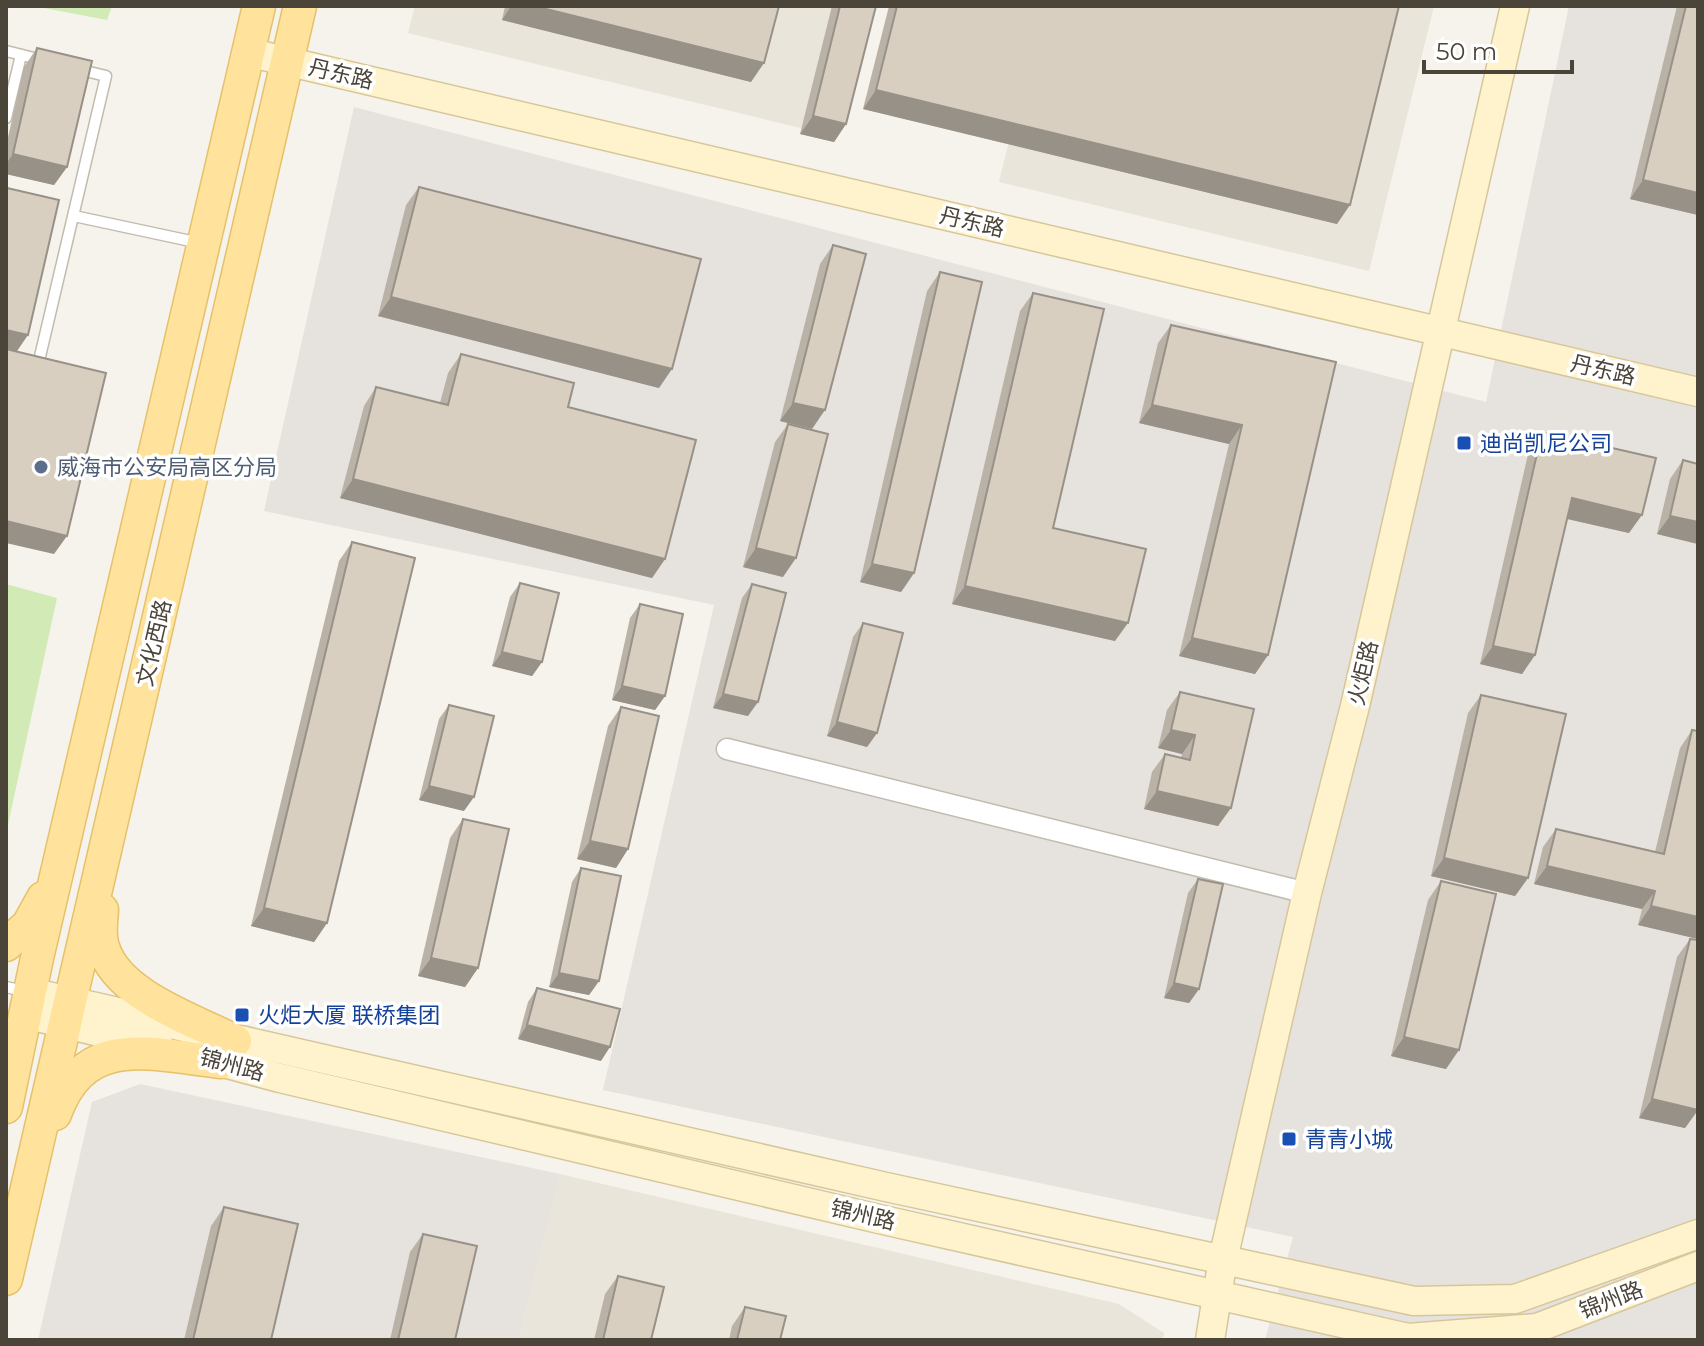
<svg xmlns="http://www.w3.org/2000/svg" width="1704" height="1346" font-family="Montserrat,'Noto Sans SC',sans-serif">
<rect width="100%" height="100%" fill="#f6f3ec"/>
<g fill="#eae5da">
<path d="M415,6H839L809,130L408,33Z"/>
<path d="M1042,6H1434L1369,271L999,182Z"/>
<path d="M560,1174L1119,1304L1164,1333L1163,1340H518Z"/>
</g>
<g fill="#e6e2dd">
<path d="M1569,6H1698V1340H1265L1293,1237L603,1090L714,605L264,511L354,107L1486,402Z"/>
<path d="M140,1084L560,1174L518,1340H38L92,1102Z"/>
</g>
<g fill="#d2eab5">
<path d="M33,6H112L107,20Z"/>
<path d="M6,584L57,598L6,834Z"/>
</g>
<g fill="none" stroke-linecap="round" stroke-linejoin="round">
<g stroke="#c2bbae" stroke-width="13">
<g id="lane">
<path d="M6,51L42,60"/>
<path d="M6,118L21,55"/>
<path d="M74,216L200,243"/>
<path d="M35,364L38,365L106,76L77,69"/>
<path d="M6,987L28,992"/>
</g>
</g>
<g stroke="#c2bbae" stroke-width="23">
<path id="street" d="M727,749L1307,893"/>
</g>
<g stroke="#d6c79b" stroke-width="31">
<g id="secondary">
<path d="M247,52L1698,392"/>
<path d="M30,992L886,1187L1414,1301L1515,1299L1698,1234"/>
<path d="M25,1014L160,1047"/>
<path d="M201,1057L280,1078L879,1219L1408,1338L1537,1328L1698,1266"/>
<path d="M1210,1340L1223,1259L1307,893L1355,706L1515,6"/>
</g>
</g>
<g stroke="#e6c16a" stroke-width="35">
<g id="primary">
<path d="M102,910C101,922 99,935 103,947C117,995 193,1020 235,1041"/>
<path d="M6,945L28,925L43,898"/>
<path d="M6,1107L37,958L259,6"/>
<path d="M55,1114C85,1031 152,1055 221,1062"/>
<path d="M6,1279L300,6"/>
</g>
</g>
<use href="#lane" stroke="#fff" stroke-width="10"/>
<use href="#street" stroke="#fff" stroke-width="20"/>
<use href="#secondary" stroke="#fff3cd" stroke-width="28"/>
<use href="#primary" stroke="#ffe39c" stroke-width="32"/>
</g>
<g fill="#bab2a6">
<path d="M505,6H779L751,82L502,20Z"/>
<path d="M832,6H876L846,124L834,142L800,134Z"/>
<path d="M889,6H1399L1337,224L863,109Z"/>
<path d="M1677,6H1698V215L1630,199Z"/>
<path d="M37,48L67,167L54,185L6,174V146L24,67Z"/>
<path d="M419,187L659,388L378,316L406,205Z"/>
<path d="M833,245L812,429L780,421L820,264Z"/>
<path d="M940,272L914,573L901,592L860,582L927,291Z"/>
<path d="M1033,293L1053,528L1115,641L952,604L1020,311Z"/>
<path d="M1171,325L1336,362L1268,655L1255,674L1179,656L1229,444L1139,423L1158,343Z"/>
<path d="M461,354L568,407L665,559L652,578L340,498L364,406L376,387L440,403L448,373Z"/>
<path d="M788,424L783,577L743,567L775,442Z"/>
<path d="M1542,432L1629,533L1567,519L1535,655L1522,674L1480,664L1529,450Z"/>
<path d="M1683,460L1698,544L1657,534L1670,479Z"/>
<path d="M352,542L327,923L314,942L251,926L339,561Z"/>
<path d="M520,583L542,662L532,676L492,666L510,597Z"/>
<path d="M752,584L748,716L713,708L742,598Z"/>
<path d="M640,604L665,696L655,710L612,700L630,618Z"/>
<path d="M863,623L877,733L867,747L827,736L853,637Z"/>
<path d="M1180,692L1254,709L1218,826L1144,809L1152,772L1165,754L1181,758L1182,754L1158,748L1167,710Z"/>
<path d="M1481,695L1528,878L1515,896L1431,876L1468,713Z"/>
<path d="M449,705L464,811L419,800L439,719Z"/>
<path d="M621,707L628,849L616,868L577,859L608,726Z"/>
<path d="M1692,730L1698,939L1638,925L1642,909L1534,884L1543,847L1556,829L1655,852L1680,748Z"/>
<path d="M463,819L478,968L465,987L418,976L450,838Z"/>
<path d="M581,868L599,981L589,995L549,987L572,882Z"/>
<path d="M1198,879L1199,989L1189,1003L1164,998L1188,893Z"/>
<path d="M1441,881L1446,1069L1391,1056L1428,900Z"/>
<path d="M1690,939L1698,1110L1685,1128L1639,1118L1677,957Z"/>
<path d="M537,988L601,1061L518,1039L528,1002Z"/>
<path d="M224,1207L271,1340H184L211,1226Z"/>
<path d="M423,1234L455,1340H390L410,1252Z"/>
<path d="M618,1276L651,1340H594L605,1294Z"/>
<path d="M745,1307L780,1340H729L732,1326Z"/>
</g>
<g fill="#979187">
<path d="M511,6H534L764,63L751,82L502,20Z"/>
<path d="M876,90L1350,205L1337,224L863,109Z"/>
<path d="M813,116L846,124L834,142L800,134Z"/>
<path d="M13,154L67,167L54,185L6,174V164Z"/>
<path d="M1643,180L1698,193V215L1630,199Z"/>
<path d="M391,297L672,369L659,388L378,316Z"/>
<path d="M6,330L28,335L15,354L6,351Z"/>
<path d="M793,403L825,410L812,429L780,421Z"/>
<path d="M1152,405L1242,425L1229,444L1139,423Z"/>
<path d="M353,479L665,559L652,578L340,498Z"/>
<path d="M1572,498L1642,515L1629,533L1559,517Z"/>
<path d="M1670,516L1698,522V544L1657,534Z"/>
<path d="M6,521L67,536L54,554L6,543Z"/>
<path d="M756,548L796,558L783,577L743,567Z"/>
<path d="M872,564L914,573L901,592L860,582Z"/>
<path d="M965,586L1128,623L1115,641L952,604Z"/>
<path d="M1192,638L1268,655L1255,674L1179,656Z"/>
<path d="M1493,646L1535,655L1522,674L1480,664Z"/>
<path d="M502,652L542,662L532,676L492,666Z"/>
<path d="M622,686L665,696L655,710L612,700Z"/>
<path d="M723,694L758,702L748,716L713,708Z"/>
<path d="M837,722L877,733L867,747L827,736Z"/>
<path d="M1171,730L1195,735L1182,754L1158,748Z"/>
<path d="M429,786L474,797L464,811L419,800Z"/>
<path d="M1157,791L1231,808L1218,826L1144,809Z"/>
<path d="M590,841L628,849L616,868L577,859Z"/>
<path d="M1444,858L1528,878L1515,896L1431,876Z"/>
<path d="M1547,866L1655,891L1642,909L1534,884Z"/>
<path d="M1651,906L1698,917V939L1638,925Z"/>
<path d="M264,908L327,923L314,942L251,926Z"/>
<path d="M431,958L478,968L465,987L418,976Z"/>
<path d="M559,973L599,981L589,995L549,987Z"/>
<path d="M1174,983L1199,989L1189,1003L1164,998Z"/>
<path d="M527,1025L610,1047L601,1061L518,1039Z"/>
<path d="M1404,1037L1459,1050L1446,1069L1391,1056Z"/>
<path d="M1652,1099L1698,1110L1685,1128L1639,1118Z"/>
</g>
<g fill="#d8cfc1" stroke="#979187" stroke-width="2">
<path d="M534,6H779L764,63Z"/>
<path d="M840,6H876L846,124L813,116Z"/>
<path d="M897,6H1399L1350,205L876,90Z"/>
<path d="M1686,6H1698V193L1643,180Z"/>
<path d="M37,48L92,61L67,167L13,154Z"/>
<path d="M419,187L701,259L672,369L391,297Z"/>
<path d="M7,188L59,200L28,335L6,330V193Z"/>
<path d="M833,245L866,254L825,410L793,403Z"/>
<path d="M940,272L982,282L914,573L872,564Z"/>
<path d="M1033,293L1104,309L1053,528L1146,549L1128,623L965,586Z"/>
<path d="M1171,325L1336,362L1268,655L1192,638L1242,425L1152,405Z"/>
<path d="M6,349L106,373L67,536L6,521Z"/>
<path d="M461,354L574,383L568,407L696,440L665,559L353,479L376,387L448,405Z"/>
<path d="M788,424L828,434L796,558L756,548Z"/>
<path d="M1542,432L1656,458L1642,515L1572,498L1535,655L1493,646Z"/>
<path d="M1683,460L1698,464V522L1670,516Z"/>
<path d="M352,542L415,558L327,923L264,908Z"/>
<path d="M520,583L559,593L542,662L502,652Z"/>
<path d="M752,584L786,593L758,702L723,694Z"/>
<path d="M640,604L683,614L665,696L622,686Z"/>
<path d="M863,623L903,633L877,733L837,722Z"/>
<path d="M1180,692L1254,709L1231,808L1157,791L1165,754L1190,760L1195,735L1171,730Z"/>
<path d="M1481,695L1566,714L1528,878L1444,858Z"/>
<path d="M449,705L494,716L474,797L429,786Z"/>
<path d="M621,707L659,716L628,849L590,841Z"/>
<path d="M1692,730L1698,731V917L1651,906L1655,891L1547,866L1556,829L1664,854Z"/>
<path d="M463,819L509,829L478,968L431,958Z"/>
<path d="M581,868L621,876L599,981L559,973Z"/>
<path d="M1198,879L1223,884L1199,989L1174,983Z"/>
<path d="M1441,881L1496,894L1459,1050L1404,1037Z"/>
<path d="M1690,939L1698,940V1110L1652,1099Z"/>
<path d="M537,988L620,1009L610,1047L527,1025Z"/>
<path d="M224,1207L298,1224L271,1340H193Z"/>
<path d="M423,1234L477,1246L455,1340H398Z"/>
<path d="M618,1276L664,1287L651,1340H603Z"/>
<path d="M745,1307L786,1316L780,1340H737Z"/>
</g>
<g fill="#1a4fb4" stroke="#fff" stroke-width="3">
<rect x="1456" y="435" width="16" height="16" rx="4"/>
<rect x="234" y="1007" width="16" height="16" rx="4"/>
<rect x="1281" y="1131" width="16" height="16" rx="4"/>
</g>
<circle fill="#5c6f8a" stroke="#fff" stroke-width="3" cx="41" cy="467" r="8"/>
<g text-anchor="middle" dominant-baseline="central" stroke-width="7" stroke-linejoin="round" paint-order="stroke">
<g font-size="22" fill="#4b4439" stroke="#fff">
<text transform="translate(341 74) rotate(13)">丹东路</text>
<text transform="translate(972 222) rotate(13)">丹东路</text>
<text transform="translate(1603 370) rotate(13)">丹东路</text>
<text transform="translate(154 643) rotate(-77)">文化西路</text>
<text transform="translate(1363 673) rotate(-77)">火炬路</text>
<text transform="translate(232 1065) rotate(15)">锦州路</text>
<text transform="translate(863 1215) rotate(13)">锦州路</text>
<text transform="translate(1611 1300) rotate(-21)">锦州路</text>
</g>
<g font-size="22" fill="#164399" stroke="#fff" text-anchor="start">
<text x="1480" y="443">迪尚凯尼公司</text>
<text x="258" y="1015">火炬大厦 联桥集团</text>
<text x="1305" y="1139">青青小城</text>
</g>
<g font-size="22" fill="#4e5e75" stroke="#fff" text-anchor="start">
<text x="57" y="467">威海市公安局高区分局</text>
</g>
</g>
<rect width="1704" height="1346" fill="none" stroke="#4b4439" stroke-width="16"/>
<path d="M1424 60v12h148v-12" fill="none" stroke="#4b4439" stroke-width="4"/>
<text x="1436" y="60" font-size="24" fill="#4b4439" stroke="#ffffff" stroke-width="6" paint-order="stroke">50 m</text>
</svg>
